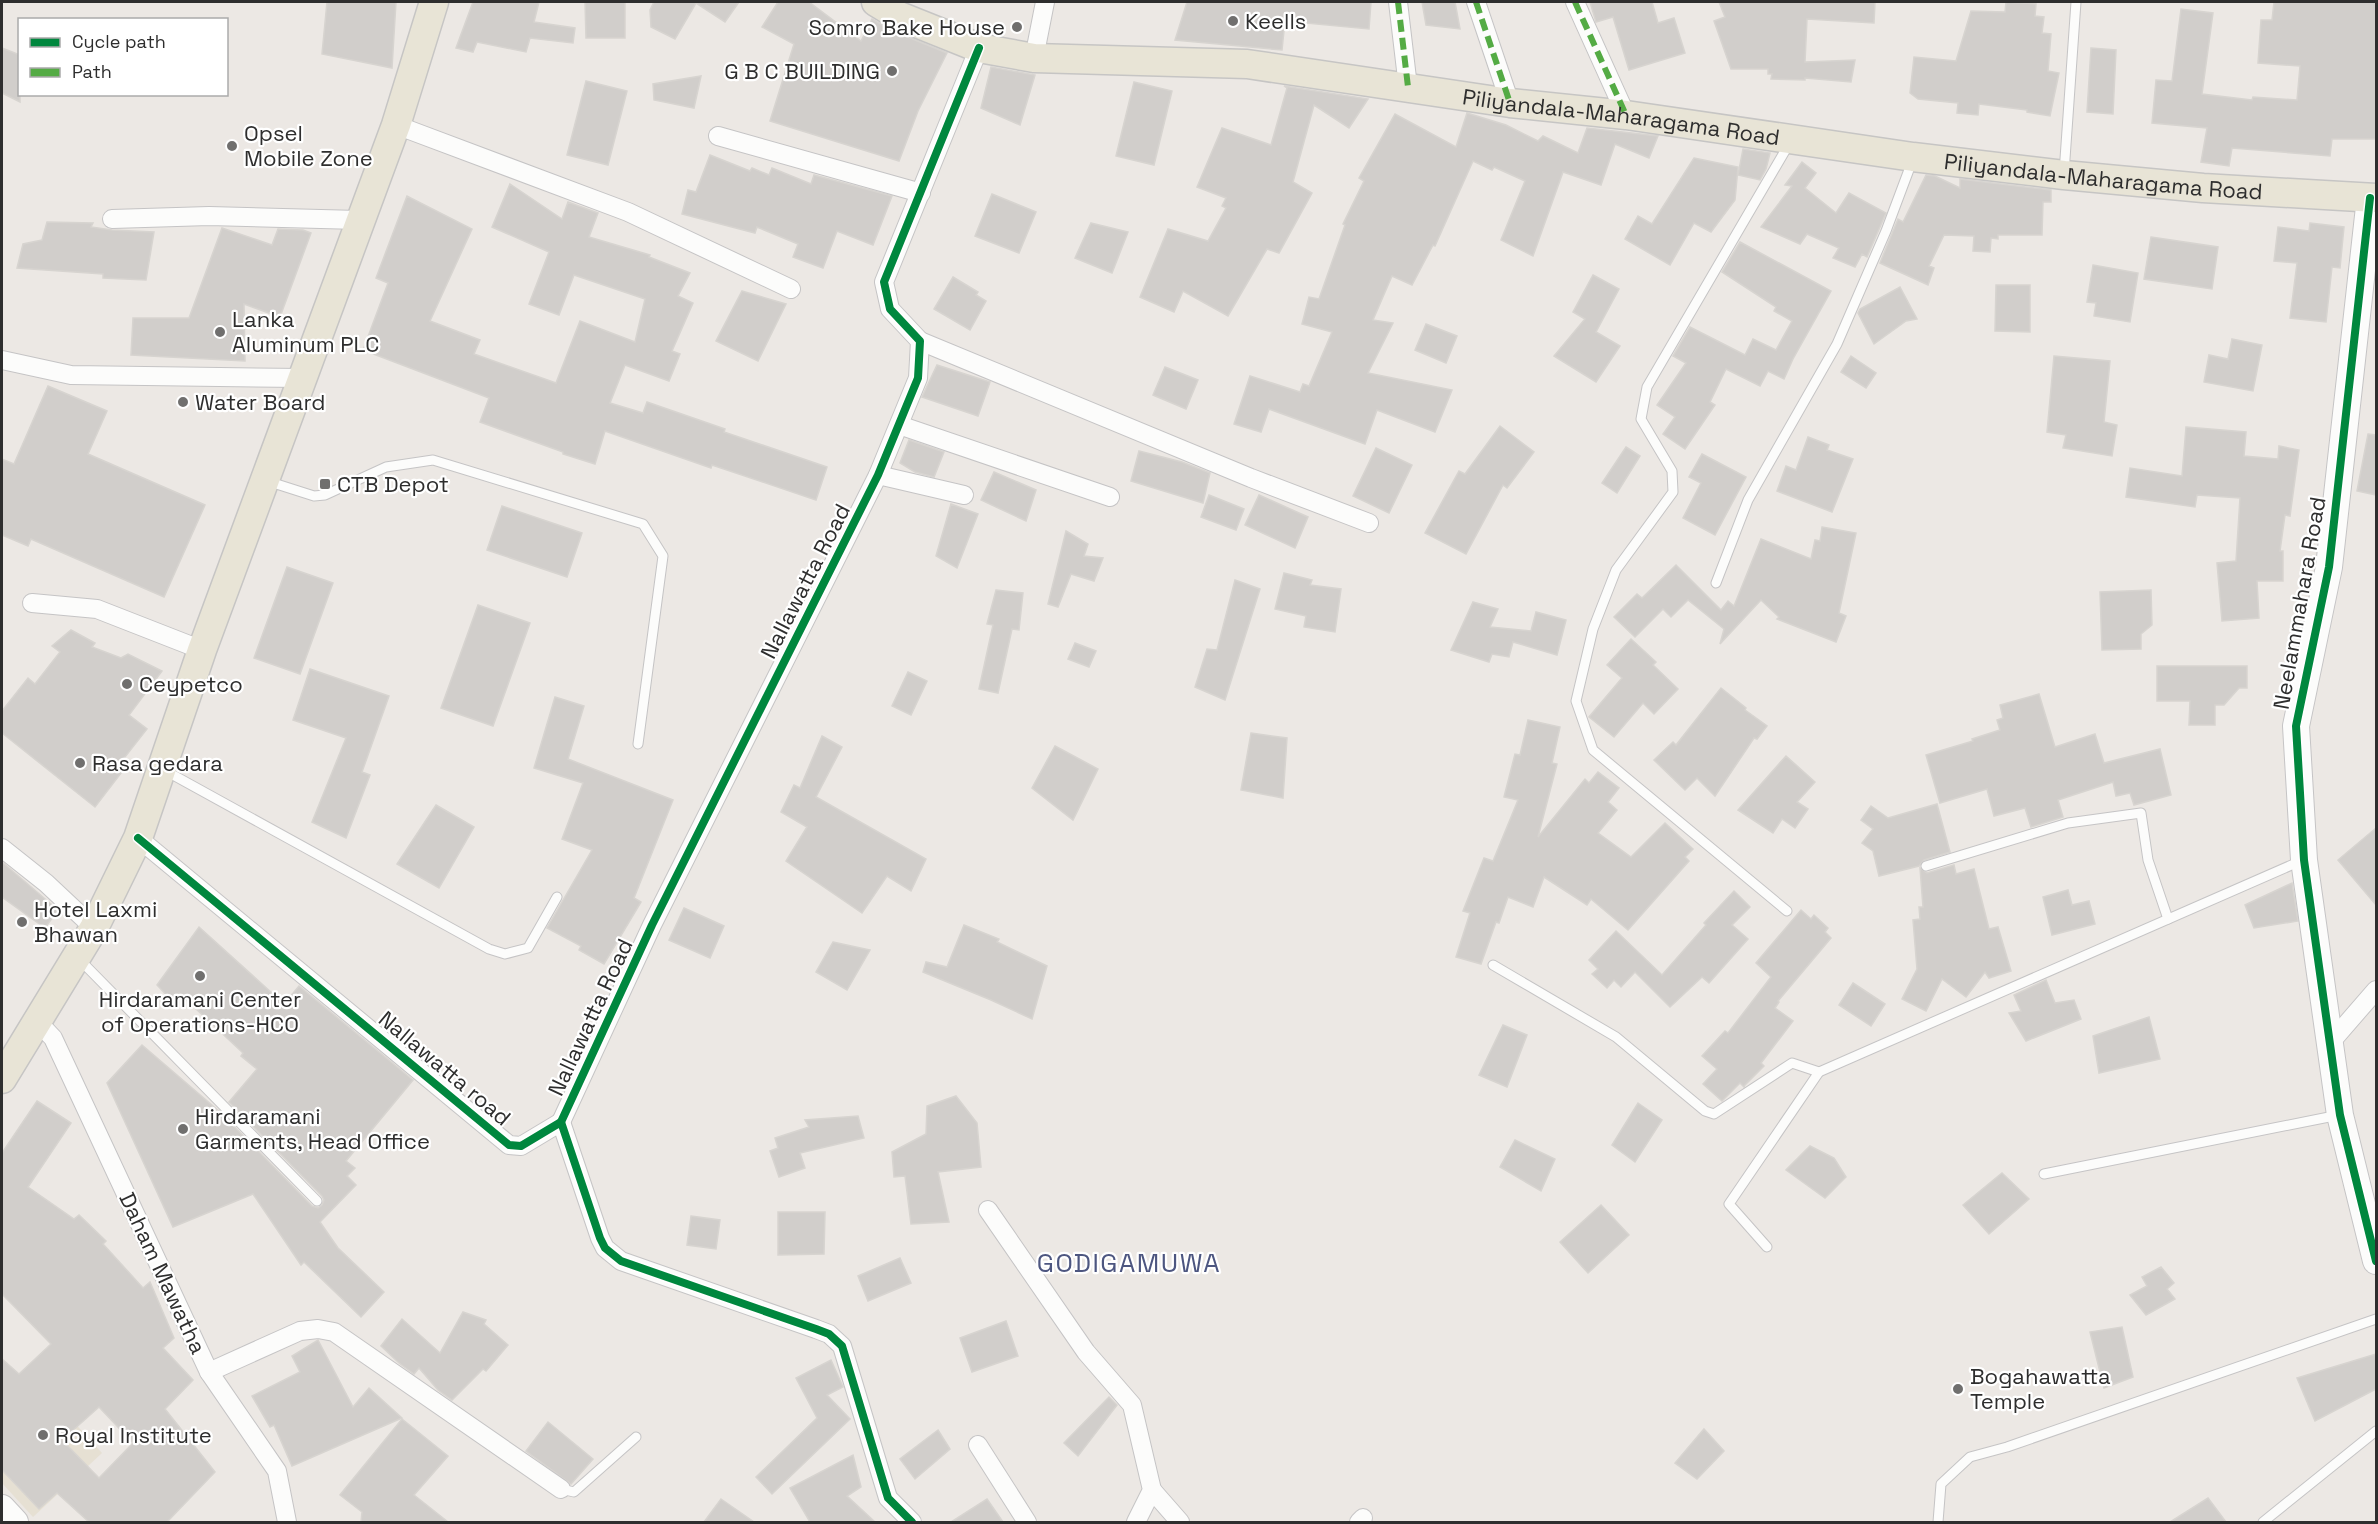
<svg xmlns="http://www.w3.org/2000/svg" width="2378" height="1524" font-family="'Space Grotesk',sans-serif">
<rect width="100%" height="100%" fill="#ece8e4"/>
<path fill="#e6e0d3" d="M38,1383L102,1453L33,1517L2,1483V1416Z"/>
<g fill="#d1cecb" stroke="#d7d4d0" stroke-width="1.5" fill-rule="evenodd">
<path d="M327,2H396L392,68L322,54Z"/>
<path d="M473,2H539L534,22L575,28L573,43L530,38L526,52L477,42L473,52L456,48Z"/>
<path d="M585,2H625V38H586Z"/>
<path d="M654,2H739L725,22L696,3L675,39L651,27L650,10Z"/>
<path d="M778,2H809L861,41L872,19L893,31L947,53L918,111L899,161L770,121L794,44L762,27Z"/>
<path d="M1187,2H1371L1369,29L1285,21L1282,50L1175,40Z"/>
<path d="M1422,2H1455L1460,29L1426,25Z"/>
<path d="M1590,2H1652L1658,23L1674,18L1685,53L1629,70L1613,17L1596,22Z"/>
<path d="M1719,2H1875L1874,23L1807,19L1805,62L1855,60L1851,82L1805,78V80L1771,79L1772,74H1768V69H1731L1714,21L1725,17Z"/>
<path d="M2006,2L2036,4L2035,16L2044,17L2042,33L2051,34L2048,71L2059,73L2050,116L2027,112V110L1979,104L1978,115L1957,113L1958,103L1918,99L1910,93L1914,57L1956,61L1971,11L2005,12Z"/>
<path d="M2274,2H2376V139H2332L2330,156L2232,148L2229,166L2201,162L2207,128L2152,123L2156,80L2172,81L2181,9L2213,13L2202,94L2252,100L2253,97L2297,100L2300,66L2258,63L2261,20H2272Z"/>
<path d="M2,48L20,55V102L2,93Z"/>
<path d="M2091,48L2116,50L2113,114L2087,112Z"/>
<path d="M991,67L1035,75L1020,125L981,108Z"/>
<path d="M701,76L694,108L654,100L653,84Z"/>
<path d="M586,81L627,91L608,165L567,155Z"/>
<path d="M1134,82L1172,91L1154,165L1116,156Z"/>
<path d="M1284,86L1368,99L1349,128L1314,105L1293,182L1312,193L1279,253L1267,249L1228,316L1183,291L1174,312L1140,297L1168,229L1208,241L1226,208L1222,206L1226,198L1197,187L1222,128L1271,145L1287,88Z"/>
<path d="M1467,113L1506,125L1538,141L1543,136L1578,153L1587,128L1658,136L1649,158L1615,144L1601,185L1563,172L1533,256L1501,240L1525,181L1494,167L1492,170L1473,161L1435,246L1433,245L1412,285L1392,276L1373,320L1393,323L1368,373L1452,390L1435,432L1377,410L1365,444L1269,409L1261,432L1234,424L1250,376L1300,392L1303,384L1309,386L1332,332L1302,324L1309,297L1319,299L1345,225L1343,224L1364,181L1359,178L1395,114L1456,147Z"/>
<path d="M1743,149L1770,153L1766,169L1760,180L1738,175Z"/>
<path d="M710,155L750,171L752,168L769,175L772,168L811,184L814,175L892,196L873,245L837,231L823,268L793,257L798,244L757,227L755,233L682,214L688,190L696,192Z"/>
<path d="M1694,158L1738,167L1735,200L1711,232L1694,223L1670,265L1625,239L1638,216L1652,224Z"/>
<path d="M1802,162L1816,173L1805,188L1836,213L1849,193L1886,213L1867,257L1862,254L1855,267L1833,258L1839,248L1807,234L1800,244L1761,227L1792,186L1785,185Z"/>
<path d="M1926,175L1935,176L1960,188V179L2051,190V202H2043L2042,235H1998V239L1991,238L1990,252L1973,251L1974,236L1944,235L1929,266L1934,268L1928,285L1880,263L1898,219L1903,222Z"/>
<path d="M510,184L562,219L568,202L598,213L589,237L650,255L649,257L690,273L678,296L693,303L672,351L680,354L669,381L625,365L610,403L643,413L647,402L725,429L724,432L827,467L816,500L712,465L711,468L605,431L595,464L563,454V452L480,422L489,398L363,350L388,283L376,278L407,196L472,229L430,321L480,340L474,354L556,383L580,321L635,342L645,299L574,275L559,315L529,304L549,252L492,227Z"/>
<path d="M992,194L1036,212L1019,253L975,236Z"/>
<path d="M47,222L93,223L91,227L112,230L154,232L146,280L103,278V274L17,268L23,244L42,240Z"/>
<path d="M1091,223L1128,232L1112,273L1075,258Z"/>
<path d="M2310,223L2344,227L2340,268L2332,267L2326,322L2290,318L2297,263L2274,261L2278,227L2309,231Z"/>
<path d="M222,228L272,245L278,229L303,230L311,233L280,317L244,304L245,361L131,355L133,318H189Z"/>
<path d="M2151,237L2218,247L2212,289L2144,279Z"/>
<path d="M1740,242L1831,291L1793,359L1784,379L1768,371L1760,386L1726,369L1710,402L1715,405L1685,449L1663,434L1675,417L1657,405L1686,363L1673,356L1690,327L1745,355L1753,339L1776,350L1792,321L1774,311L1776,307L1722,272Z"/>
<path d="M2093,265L2138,273L2130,322L2094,316L2096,303L2087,302Z"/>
<path d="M1593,275L1619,289L1596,332L1620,346L1596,382L1554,356L1585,319L1573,312Z"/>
<path d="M953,277L978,292L976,295L986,301L970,330L934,309Z"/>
<path d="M1996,285H2030V332L1995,331Z"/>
<path d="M1900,287L1917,319L1906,321L1874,344L1858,313L1860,309Z"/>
<path d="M742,291L786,304L758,361L716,341Z"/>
<path d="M1426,324L1457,336L1446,363L1415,350Z"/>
<path d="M2232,339L2262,345L2253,391L2204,382L2209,355L2228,359Z"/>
<path d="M1851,356L1876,373L1866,388L1841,372Z"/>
<path d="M2054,356L2110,361L2104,422L2117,425L2112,456L2063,448L2066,435L2047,432Z"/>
<path d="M937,365L990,382L978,416L922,397Z"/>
<path d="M1165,367L1198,380L1186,409L1153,395Z"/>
<path d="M48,386L107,411L88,454L205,505L164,597L31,539L28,546L2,535V459L14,464Z"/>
<path d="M1500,426L1534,452L1507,488L1503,485L1466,554L1425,533L1459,471L1465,474Z"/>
<path d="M2186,427L2246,432L2244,456L2278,459L2279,446L2299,450L2290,516L2285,515L2280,551H2283V581H2257L2259,618L2222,621L2217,563L2236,561L2240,498L2197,495L2195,507L2126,497L2130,468L2182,476Z"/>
<path d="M2368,434L2376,435V495L2357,491Z"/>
<path d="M1808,437L1829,445L1827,450L1853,459L1832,512L1777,491L1786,466L1796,470Z"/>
<path d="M909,440L944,452L934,477L915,472L900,463Z"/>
<path d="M1626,447L1640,456L1617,493L1602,483Z"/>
<path d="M1376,448L1412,465L1389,513L1353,496Z"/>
<path d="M1139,451L1182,462L1210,473L1203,503L1131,481Z"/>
<path d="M1702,454L1746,477L1715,535L1683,518L1701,483L1689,477Z"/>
<path d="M994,472L1036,490L1026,521L981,500Z"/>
<path d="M1209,495L1244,509L1236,530L1201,517Z"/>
<path d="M1259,495L1308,517L1295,548L1245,525Z"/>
<path d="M951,504L978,514L957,568L936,556Z"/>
<path d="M502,506L582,533L567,577L487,550Z"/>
<path d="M1822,527L1856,533L1839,613L1846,616L1836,642L1777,619L1779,617L1761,600L1720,644L1724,629L1688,600L1671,617L1663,609L1635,637L1614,617L1637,594L1642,598L1676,565L1721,610L1728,601L1734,606L1761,539L1811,559L1815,540L1820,541Z"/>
<path d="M1066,531L1088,544L1084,556L1103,558L1094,581L1071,574L1058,607L1048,604Z"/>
<path d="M287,567L333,583L300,674L254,658Z"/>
<path d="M1284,573L1312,580L1310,585L1341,589L1335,632L1304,627L1306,616L1275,609Z"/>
<path d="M1235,580L1260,589L1225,700L1195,687L1207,649L1217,650Z"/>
<path d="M996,590L1023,593L1019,630L1012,629L998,693L979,689L993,625L987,624Z"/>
<path d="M2151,590L2152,625L2141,634V649L2102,650L2100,592Z"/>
<path d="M1473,602L1498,609L1490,627L1531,631L1536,612L1566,620L1557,655L1513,642L1509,657L1492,654L1489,662L1451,650Z"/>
<path d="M478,605L530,623L493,726L441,708Z"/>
<path d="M71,630L95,643L92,647L121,658L128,654L162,671L129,715L147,729L121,762L128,764L95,807L2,733V711L28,678L35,684L60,652L52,646Z"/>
<path d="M1631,639L1656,662L1653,665L1678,689L1654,714L1643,703L1614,737L1589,717L1622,678L1607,665Z"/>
<path d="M1075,643L1096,651L1089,667L1068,659Z"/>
<path d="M2157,666H2247V688H2239L2224,705H2215V725H2189L2190,701H2157Z"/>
<path d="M310,669L389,696L362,772L370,775L346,838L312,822L346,738L293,720Z"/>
<path d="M908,672L927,681L911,715L892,706Z"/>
<path d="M1721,688L1746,708L1745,710L1767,726L1757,739L1754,738L1715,796L1697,778L1685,790L1654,760L1673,742L1676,745Z"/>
<path d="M2039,694L2055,747L2095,734L2104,763L2160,749L2171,795L2134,805L2130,793L2116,796L2113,782L2058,800L2063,817L2031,827L2025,808L1994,816L1987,789L1940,803L1926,755L1973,741L1972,739L2000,730L1997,720L2003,718L2000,705Z"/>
<path d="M555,697L584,706L568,759L673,800L634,898L641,902L604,964L579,950L581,946L547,928L592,850L562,839L583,783L534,768Z"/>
<path d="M1528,720L1560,727L1552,763L1557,764L1538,837L1585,779L1589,783L1598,772L1619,788L1608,802L1617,810L1598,833L1631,857L1665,823L1693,849L1685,857L1689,861L1628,930L1591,899L1587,905L1544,877L1533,907L1508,897L1499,923L1496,922L1481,964L1456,957L1470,913L1463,911L1484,858L1493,861L1518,800L1504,797L1515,754L1520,755Z"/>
<path d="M1251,733L1287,738L1283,798L1241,790Z"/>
<path d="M822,736L842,747L816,797L926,859L911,891L887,876L862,913L786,861L807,827L781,812L794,785L800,788Z"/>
<path d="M1055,746L1098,769L1073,820L1032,788Z"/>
<path d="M1786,756L1815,782L1797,802L1808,809L1795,828L1782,819L1773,833L1738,810Z"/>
<path d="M1937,804L1950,852L1924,860L1919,866L1879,876L1873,851L1862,843L1873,829L1861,820L1871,806L1888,818Z"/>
<path d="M436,805L474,827L439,888L397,864Z"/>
<path d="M2376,828V905L2338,860Z"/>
<path d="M2,862L58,910L45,928L2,897Z"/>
<path d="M1954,865L1956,874L1974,869L1989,929L1998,927L2011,971L1989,978L1985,972L1966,997L1942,979L1926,1011L1902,999L1917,969L1913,920L1920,919L1919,907H1923L1920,868L1927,873Z"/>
<path d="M2292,883L2298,921L2254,928L2245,905Z"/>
<path d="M2068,890L2072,905L2089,901L2095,924L2052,935L2043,897Z"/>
<path d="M1734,891L1750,907L1732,925L1748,939L1709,983L1702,977L1670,1007L1635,972L1621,987L1614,980L1607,988L1592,974L1598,969L1589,960L1616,931L1662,975L1706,925L1704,923Z"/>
<path d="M684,908L724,926L710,958L669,940Z"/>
<path d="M1801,910L1811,919L1814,915L1828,928L1825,932L1831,938L1778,1001L1779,1002L1775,1008L1793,1021L1761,1063L1764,1066L1745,1085L1744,1087L1740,1083L1722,1101L1703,1084L1717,1069L1702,1056L1725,1031L1728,1033L1771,977L1756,963Z"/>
<path d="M964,925L999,939L997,942L1047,966L1032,1019L991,1000L923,972L926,962L947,967Z"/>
<path d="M199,927L284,1004L299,986L413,1080L346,1161L355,1168L347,1176L356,1185L320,1222L338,1248L384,1292L361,1317L304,1262L301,1265L253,1194L173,1227L107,1083L142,1045L220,1112L312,1206L318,1208L322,1205L324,1200L322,1196L229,1102L257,1069L241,1056L243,1053L179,993L171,1000L157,985Z"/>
<path d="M833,942L870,950L847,990L816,972Z"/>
<path d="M2046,980L2055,1003L2074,1000L2081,1019L2026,1041L2009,1013L2021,1011L2014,995Z"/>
<path d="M1853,983L1885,1004L1871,1026L1839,1005Z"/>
<path d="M2149,1017L2160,1059L2099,1073L2093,1036Z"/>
<path d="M1503,1025L1527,1035L1507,1087L1479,1075Z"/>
<path d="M956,1096L977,1123L981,1167L938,1172L949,1222L911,1224L905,1176L894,1177L892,1152L926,1134L927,1106Z"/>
<path d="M37,1101L71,1123L28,1187L74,1219L79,1215L106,1241L103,1244L143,1288L150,1282L174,1338L163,1348L193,1380L165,1409L215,1472L167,1522H89L57,1493L39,1509L2,1470V1359L19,1374L51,1344L2,1294V1153ZM99,1407L133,1443L99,1478L62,1440Z"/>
<path d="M1638,1103L1662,1120L1635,1162L1612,1145Z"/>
<path d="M858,1116L864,1138L800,1153L805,1168L779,1177L770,1151L778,1148L775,1138L809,1127L805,1120Z"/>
<path d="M1515,1140L1555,1159L1541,1191L1500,1167Z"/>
<path d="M1810,1146L1834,1158L1846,1177L1825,1198L1786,1170Z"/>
<path d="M2002,1173L2029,1199L1989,1234L1963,1205Z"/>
<path d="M1601,1205L1629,1235L1588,1273L1560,1242Z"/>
<path d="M778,1212H825L824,1254L778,1255Z"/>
<path d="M691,1216L720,1220L716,1249L687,1245Z"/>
<path d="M900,1258L911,1283L868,1301L858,1276Z"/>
<path d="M2161,1267L2174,1283L2167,1289L2175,1299L2146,1315L2130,1295L2147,1286L2142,1277Z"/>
<path d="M463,1312L486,1320L484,1324L508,1345L486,1371L483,1369L452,1400L438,1390L419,1368L414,1374L399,1363L381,1346L402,1319L440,1353Z"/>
<path d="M1006,1321L1018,1356L972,1372L960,1338Z"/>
<path d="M2122,1327L2133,1377L2104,1388L2090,1332Z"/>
<path d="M318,1340L353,1407L369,1388L402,1418L292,1466L274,1425L270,1427L252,1396L300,1372L292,1356Z"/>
<path d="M2376,1354V1389L2315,1421L2297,1378Z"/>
<path d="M831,1360L843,1387L827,1395L850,1419L772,1494L756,1477L817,1418L796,1378Z"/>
<path d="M1109,1397L1117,1405L1078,1456L1064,1443Z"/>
<path d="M402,1419L448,1456L414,1495L448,1522H361L362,1512L340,1495Z"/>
<path d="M548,1422L593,1459L571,1484L526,1451Z"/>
<path d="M1704,1429L1724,1451L1697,1479L1675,1463Z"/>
<path d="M938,1430L950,1449L915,1479L900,1459Z"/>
<path d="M853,1455L861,1487L847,1496L875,1522H810L790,1488Z"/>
<path d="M2208,1498L2226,1522H2170Z"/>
<path d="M721,1499L754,1522H704Z"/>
<path d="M987,1499L1003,1522H951Z"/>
</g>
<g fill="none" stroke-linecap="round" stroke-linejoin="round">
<g stroke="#c5c4c5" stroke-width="11">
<g id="lane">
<path d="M2064,173L2076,2"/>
<path d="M267,481L314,496L325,495L386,467L433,460L643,524L663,556L638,744"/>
<path d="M1716,583L1748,500L1837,344L1886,231L1913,159"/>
<path d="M164,770L489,949L505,954L528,948L557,897"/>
<path d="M1926,866L2068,823L2141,813L2148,860L2168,919"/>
<path d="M1787,911L1593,750L1576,701L1593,629L1616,570L1673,492L1672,471L1641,419L1647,387L1789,144"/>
<path d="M80,960L317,1201"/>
<path d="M1493,965L1616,1037L1705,1111L1714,1114L1792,1063L1819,1072L2303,860"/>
<path d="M2044,1174L2339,1115"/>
<path d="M1767,1247L1729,1204L1819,1072"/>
<path d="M561,1489L574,1492L636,1437"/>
<path d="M1938,1522L1941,1484L1970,1457L2007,1447L2376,1319"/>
<path d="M2263,1522L2376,1431"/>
</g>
</g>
<g stroke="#c5c4c5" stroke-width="20">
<g id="street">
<path d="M1398,2L1408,87"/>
<path d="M1476,2L1510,103"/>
<path d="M1575,2L1626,115"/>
<path d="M1034,58L1045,2"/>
<path d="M396,125L628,212L791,289"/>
<path d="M718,136L921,193"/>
<path d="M112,219L209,216L359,220"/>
<path d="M920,341L1251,478L1369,523"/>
<path d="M2,360L71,375L302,378"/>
<path d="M899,425L1110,497"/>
<path d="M878,475L964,495"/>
<path d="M32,603L97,609L202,650"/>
<path d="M138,838L509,1145L521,1146L561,1122L600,1238L605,1248L621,1261L816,1329L829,1334L842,1346L888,1498L912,1522"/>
<path d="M2,848L46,883L94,928"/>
<path d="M37,1021L53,1038L209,1372L277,1471L287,1522"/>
<path d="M2330,1043L2376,990"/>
<path d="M561,1122L652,925L878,475L918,378L920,341L890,309L884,282L979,48"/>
<path d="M988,1210L1086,1352L1132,1405L1152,1490L1136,1522"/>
<path d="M209,1372L300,1331L318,1329L334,1332L561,1489"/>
<path d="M978,1445L1027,1522"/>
<path d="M1152,1490L1180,1522"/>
<path d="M1359,1522L1363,1518"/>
</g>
</g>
<g stroke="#c5c4c5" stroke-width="28">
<g id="secondary">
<path d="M2370,198L2329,567L2296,726L2304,860L2340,1115L2376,1261"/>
<path d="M2,1508L15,1522"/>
</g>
</g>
<g stroke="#c6c5c4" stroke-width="31">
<g id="primary">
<path id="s1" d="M876,2L899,16L979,48L1034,58L1247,64L1510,103L1626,115L1913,157L2064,175L2203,188L2376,198"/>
<path d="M2,1079L94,928L138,838L202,650L396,125L434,2"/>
</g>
</g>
<use href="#lane" stroke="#fcfcfb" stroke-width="9"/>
<use href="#street" stroke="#fcfcfb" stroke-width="18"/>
<use href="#secondary" stroke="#fcfcfb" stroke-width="26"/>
<use href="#primary" stroke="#e8e4d6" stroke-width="28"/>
<g stroke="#54ab44" stroke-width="6" stroke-dasharray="12 6" stroke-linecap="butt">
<path d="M1398,2L1408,87"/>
<path d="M1476,2L1510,103"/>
<path d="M1575,2L1626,115"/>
</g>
<g stroke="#fff" stroke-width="11">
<g id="cycleway">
<path d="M2370,198L2329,567L2296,726L2304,860L2340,1115L2376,1261"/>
<path d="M138,838L509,1145L521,1146L561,1122L600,1238L605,1248L621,1261L816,1329L829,1334L842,1346L888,1498L912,1522"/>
<path d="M561,1122L652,925L878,475L918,378L920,341L890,309L884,282L979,48"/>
</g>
</g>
<use href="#cycleway" stroke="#00873e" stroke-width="8"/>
</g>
<g fill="#706f6e" stroke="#fff" stroke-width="2">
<circle cx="1233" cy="21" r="6"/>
<circle cx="1017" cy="27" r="6"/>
<circle cx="892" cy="71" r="6"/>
<circle cx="232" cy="146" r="6"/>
<circle cx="220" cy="332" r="6"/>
<circle cx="183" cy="402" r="6"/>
<rect x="319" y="478" width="12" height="12" rx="3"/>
<circle cx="127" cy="684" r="6"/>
<circle cx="80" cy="763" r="6"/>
<circle cx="22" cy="922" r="6"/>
<circle cx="200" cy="976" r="6"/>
<circle cx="183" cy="1129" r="6"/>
<circle cx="1958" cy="1389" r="6"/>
<circle cx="43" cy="1435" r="6"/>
</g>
<g text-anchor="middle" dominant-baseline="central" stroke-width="4.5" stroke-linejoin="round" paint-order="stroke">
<g font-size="22" fill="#2e2e2e" stroke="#fff" text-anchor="start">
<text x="1245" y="21">Keells</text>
<text x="1005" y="27" text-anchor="end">Somro Bake House</text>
<text x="880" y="71" text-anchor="end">G B C BUILDING</text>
<text x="244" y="133">Opsel<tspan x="244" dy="25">Mobile Zone</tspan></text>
<text x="232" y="319">Lanka<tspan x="232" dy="25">Aluminum PLC</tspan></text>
<text x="195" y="402">Water Board</text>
<text x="337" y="484">CTB Depot</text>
<text x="139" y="684">Ceypetco</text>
<text x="92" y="763">Rasa gedara</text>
<text x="34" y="909">Hotel Laxmi<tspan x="34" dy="25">Bhawan</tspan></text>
<text x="200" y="999" text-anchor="middle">Hirdaramani Center<tspan x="200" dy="25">of Operations-HCO</tspan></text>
<text x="195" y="1116">Hirdaramani<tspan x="195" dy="25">Garments, Head Office</tspan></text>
<text x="1970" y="1376">Bogahawatta<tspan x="1970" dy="25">Temple</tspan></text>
<text x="55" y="1435">Royal Institute</text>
</g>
<g font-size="22" fill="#2e2e2e" stroke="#fff">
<text stroke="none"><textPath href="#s1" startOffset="760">Piliyandala-Maharagama Road</textPath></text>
<text stroke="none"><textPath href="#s1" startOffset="1246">Piliyandala-Maharagama Road</textPath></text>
<text transform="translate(805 581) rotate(-63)">Nallawatta Road</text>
<text transform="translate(2299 603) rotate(-80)">Neelammahara Road</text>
<text transform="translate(590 1017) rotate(-65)">Nallawatta Road</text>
<text transform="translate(445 1068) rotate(40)">Nallawatta road</text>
<text transform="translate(163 1273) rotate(65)">Daham Mawatha</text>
</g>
<g font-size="26" letter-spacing="1.5" fill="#4d5680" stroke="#fff">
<text x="1129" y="1263">GODIGAMUWA</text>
</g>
</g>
<rect width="2378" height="1524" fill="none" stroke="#2e2e2e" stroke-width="6"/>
<rect x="18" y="18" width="210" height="78" fill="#ffffff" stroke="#ababab" stroke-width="1.5"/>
<rect x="30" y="38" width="30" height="9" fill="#00873e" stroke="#ababab" stroke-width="1.5"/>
<text x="72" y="48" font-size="18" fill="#2e2e2e">Cycle path</text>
<rect x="30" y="68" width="30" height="9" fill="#54ab44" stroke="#ababab" stroke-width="1.5"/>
<text x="72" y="78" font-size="18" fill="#2e2e2e">Path</text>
</svg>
